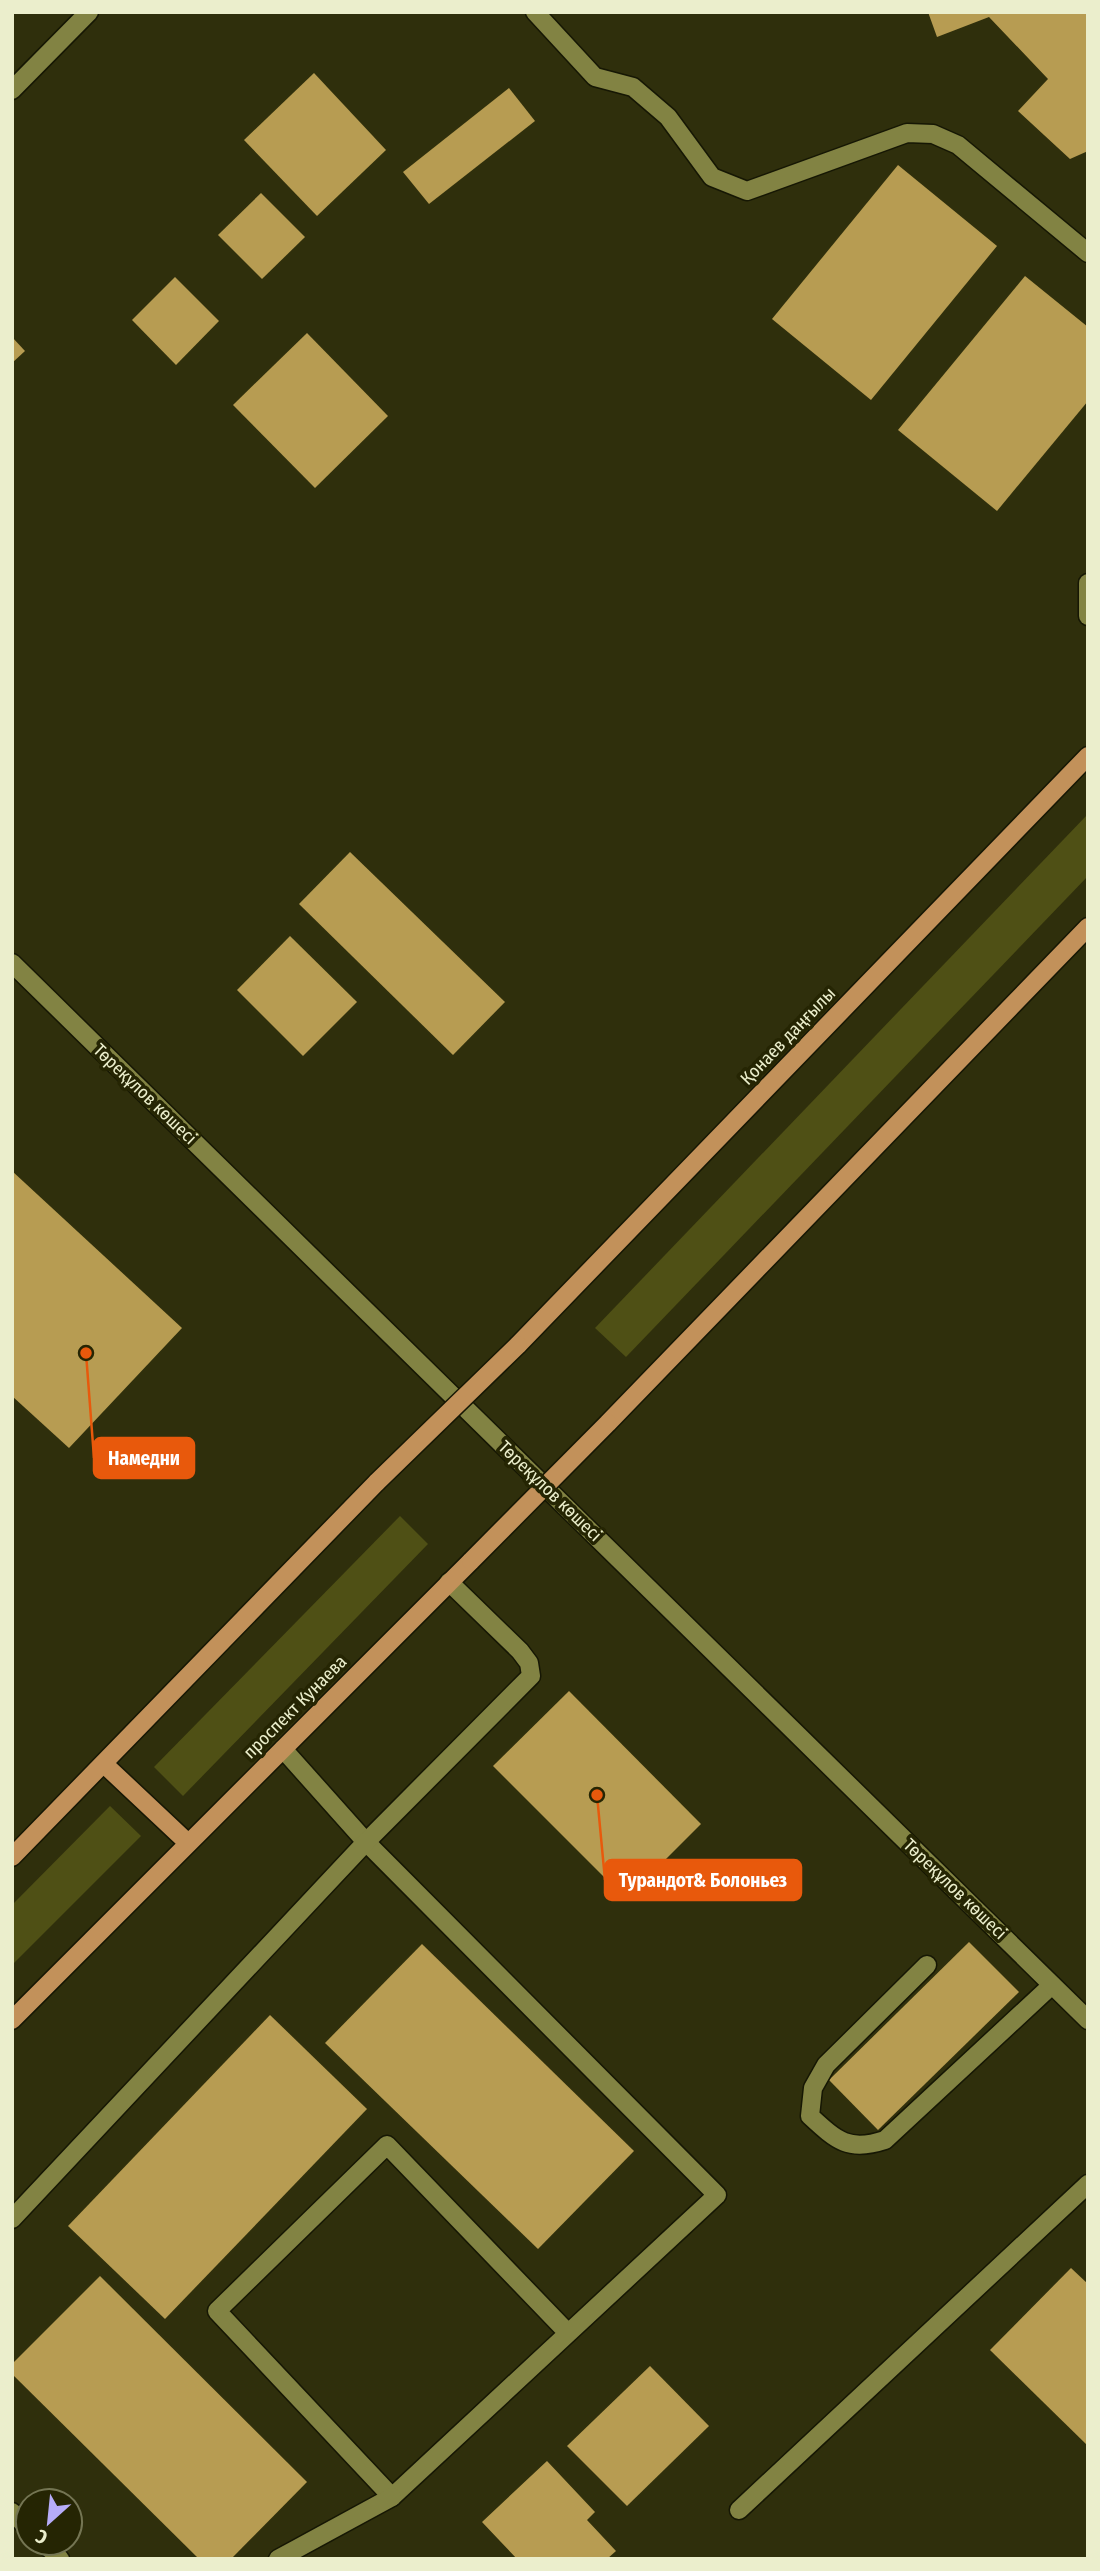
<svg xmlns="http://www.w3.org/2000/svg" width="1100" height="2571" font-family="'Fira Sans Condensed',sans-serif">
<rect width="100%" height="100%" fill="#2f2f0c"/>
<g fill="#4f5015">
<path d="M1088,814V876L626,1357L595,1328Z"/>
<path d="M400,1516L428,1544L183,1796L154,1767Z"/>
<path d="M110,1806L141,1836L12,1965V1905Z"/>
</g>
<g fill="#b79c52">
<path d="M928,12H1088V151L1070,159L1018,111L1048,79L989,17L937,37Z"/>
<path d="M314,73L386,150L317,216L244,140Z"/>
<path d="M509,88L535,121L429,204L403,172Z"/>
<path d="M898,165L997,246L871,400L772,319Z"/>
<path d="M261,193L305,237L262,279L218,235Z"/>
<path d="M1025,276L1088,327V401L997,511L898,430Z"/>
<path d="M175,277L219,321L176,365L132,320Z"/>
<path d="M307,333L388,416L315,488L233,405Z"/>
<path d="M12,337L25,351L12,363Z"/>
<path d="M350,852L505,1002L453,1055L299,904Z"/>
<path d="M290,936L357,1002L303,1056L237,990Z"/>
<path d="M12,1171L182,1328L69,1448L12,1396Z"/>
<path d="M569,1691L701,1824L626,1899L493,1766Z"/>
<path d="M969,1942L1019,1992L878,2130L829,2080Z"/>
<path d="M422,1944L634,2151L538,2249L325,2043Z"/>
<path d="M270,2015L367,2109L165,2319L68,2226Z"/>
<path d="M1071,2268L1088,2284V2446L990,2350Z"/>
<path d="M100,2276L307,2482L231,2559H199L12,2374V2364Z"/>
<path d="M650,2366L709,2426L627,2506L567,2446Z"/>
<path d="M547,2461L595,2512L587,2520L616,2551L607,2559H517L482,2522Z"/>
</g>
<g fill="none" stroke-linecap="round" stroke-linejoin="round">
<g stroke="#161704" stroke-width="21">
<g id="lane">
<path d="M535,12L595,77L633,87L668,117L712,177L747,191L907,133L933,134L958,145L1088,253"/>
<path d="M1088,583V616"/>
<path d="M283,1749L366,1842L717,2195L392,2497L217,2311L387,2145L568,2333"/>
<path d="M927,1965L826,2065L813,2088L810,2116C837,2141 849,2152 885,2140L1052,1985"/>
<path d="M12,2219L366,1842L531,1676L529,1663L520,1651L449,1582"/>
<path d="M739,2510L1088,2184"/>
<path d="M12,2512L28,2528"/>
<path d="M44,2543L60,2559"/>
<path d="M278,2559L392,2497"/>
</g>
</g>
<g stroke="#161704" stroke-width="21">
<path id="street" d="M12,90L89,12"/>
</g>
<g stroke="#161704" stroke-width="21">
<path id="secondary" d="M12,963L1088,2020"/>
</g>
<g stroke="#161704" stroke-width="21">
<g id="primary">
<path d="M518,1345L1088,756"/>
<path d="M608,1423L1088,927"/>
<path d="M104,1764L188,1843"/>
<path d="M12,1857L377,1482"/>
<path d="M12,2020L471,1561"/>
</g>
</g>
<use href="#lane" stroke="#828343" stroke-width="18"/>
<use href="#street" stroke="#828343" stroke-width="18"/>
<use href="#secondary" stroke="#828343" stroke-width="18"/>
<use href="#primary" stroke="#c2915a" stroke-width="18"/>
<g stroke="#161704" stroke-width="21" stroke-linecap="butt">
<g id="primary-bridge">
<path d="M377,1482L518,1345"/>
<path d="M471,1561L608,1423"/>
</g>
</g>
<use href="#primary-bridge" stroke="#c2915a" stroke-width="18"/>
</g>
<g text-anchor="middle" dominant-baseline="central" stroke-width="7" stroke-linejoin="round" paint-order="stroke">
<g font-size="18" fill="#ebeecc" stroke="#252503">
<text transform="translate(788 1036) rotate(-46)">Қонаев даңғылы</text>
<text transform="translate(145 1094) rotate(44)">Төреқұлов көшесі</text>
<text transform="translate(550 1491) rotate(44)">Төреқұлов көшесі</text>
<text transform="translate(295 1707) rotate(-45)">проспект Кунаева</text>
<text transform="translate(955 1889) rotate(44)">Төреқұлов көшесі</text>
</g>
</g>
<path fill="none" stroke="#e8590c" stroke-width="2.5" d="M86 1353L94 1458M597 1795L605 1880"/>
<g fill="#e8590c" stroke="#252503" stroke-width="2.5">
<circle cx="86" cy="1353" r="7"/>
<circle cx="597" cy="1795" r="7"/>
</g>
<g fill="#e8590c" stroke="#e8590c" stroke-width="2.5">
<rect x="94" y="1438" width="100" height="40" rx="7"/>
<rect x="605" y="1860" width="196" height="40" rx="7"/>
</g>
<g font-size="19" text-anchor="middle" font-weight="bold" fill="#fff">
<text x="144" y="1465">Намедни</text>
<text x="703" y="1887">Турандот&amp; Болоньез</text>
</g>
<rect width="1100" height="2571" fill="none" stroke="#ebeecc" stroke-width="28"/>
<g transform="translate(49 2522) rotate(207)"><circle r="33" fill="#252503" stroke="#747553" stroke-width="2"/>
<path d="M0-5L12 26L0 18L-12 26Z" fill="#b6acf8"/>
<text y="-10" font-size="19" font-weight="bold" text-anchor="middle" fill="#ebeecc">С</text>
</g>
</svg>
